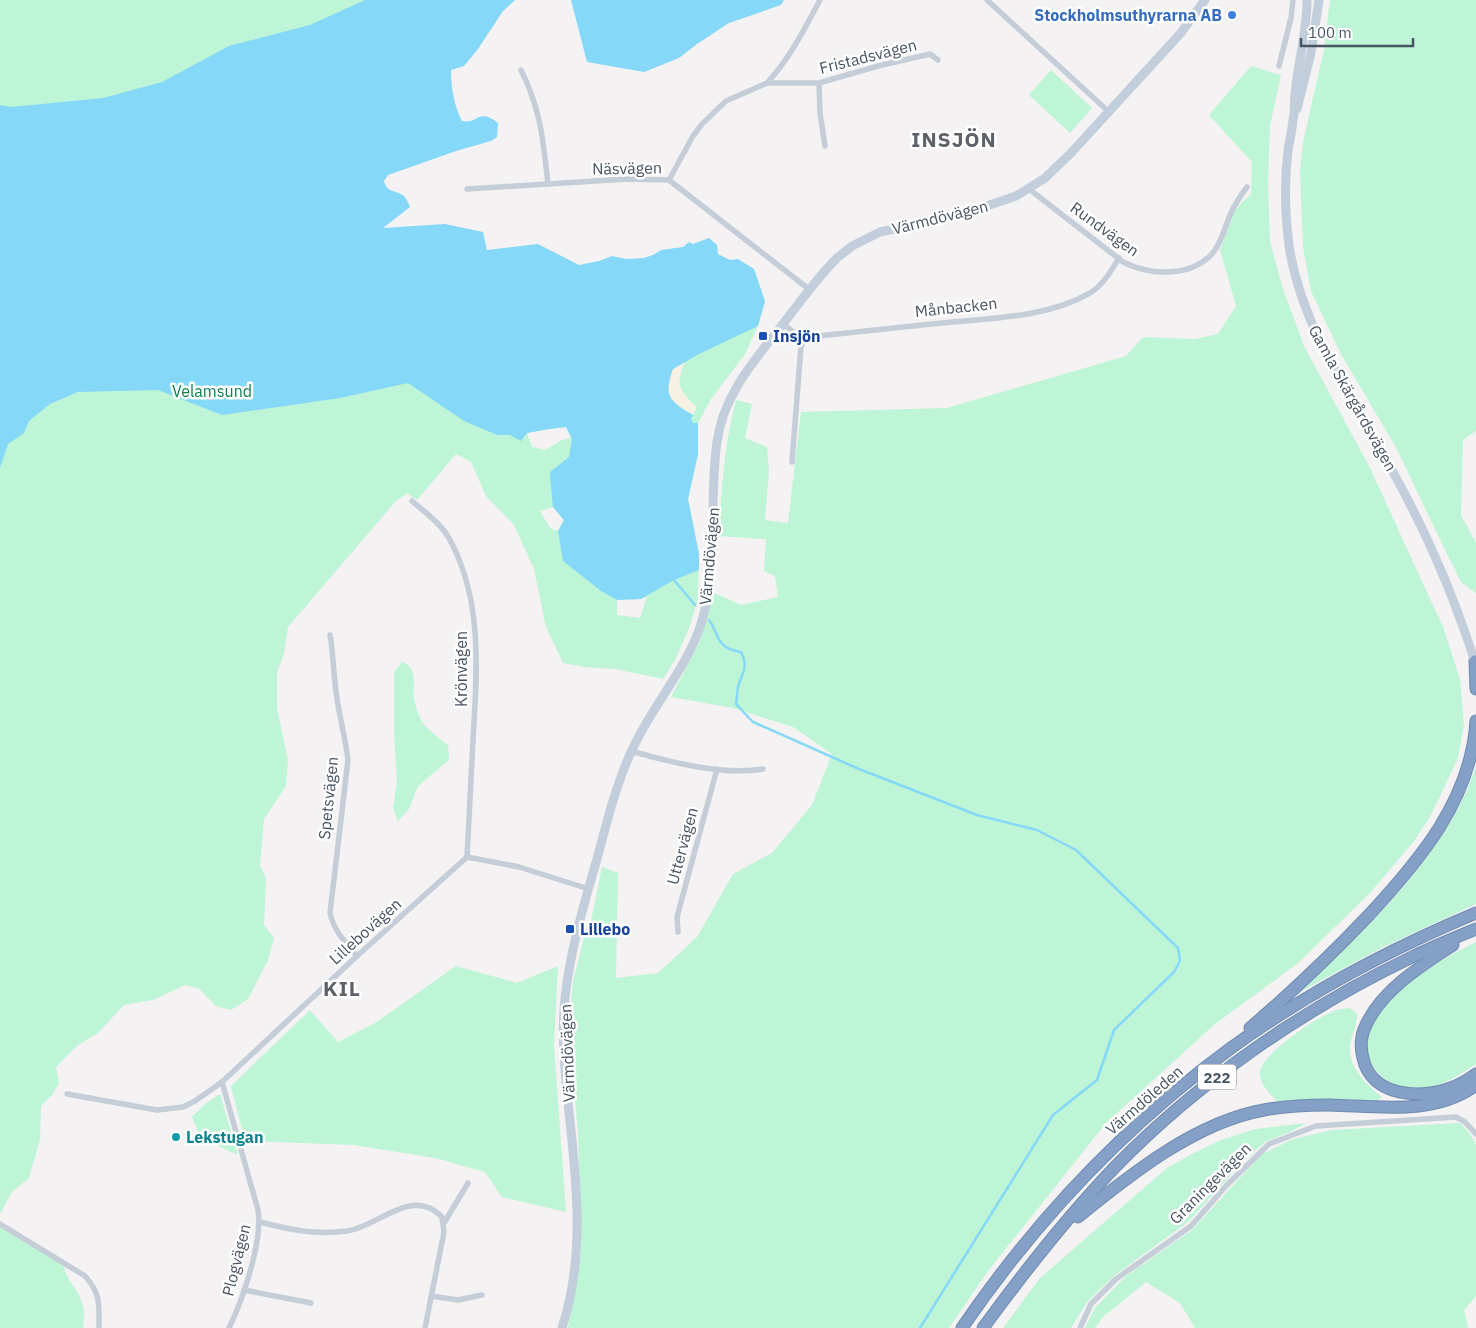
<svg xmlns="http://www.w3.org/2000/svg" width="1476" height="1328" font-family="'IBM Plex Sans',sans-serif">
<rect width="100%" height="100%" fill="#f4f2f2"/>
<g fill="#bdf5d6" fill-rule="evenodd">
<path d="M0,0H496L359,170L369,248L465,274L765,301L758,326L745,354L711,399L698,423V454L688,499L699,554L698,599L688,631L675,660L663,679L615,669L584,667L563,663L546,627L534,569L514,525L486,496L471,462L456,454L417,500L407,493L395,502L288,627L284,654L277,672V709L288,760L286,786L264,819L260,865L266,878L264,925L274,938L268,960L248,999L231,1010L216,1006L198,988L185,985L153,1000L124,1005L98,1033L78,1045L56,1067L59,1083L52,1095L41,1106L40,1139L29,1178L12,1192L0,1214ZM566,427L571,438L562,440L545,450L532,447L527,433L549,429ZM553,507L564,520L558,531L550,528L540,511ZM647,597L640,618L617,615V600L641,599Z"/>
<path d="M1330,0H1476V431L1463,440L1461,515L1476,543V593L1461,582L1432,523L1398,451L1341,354L1311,291L1303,247L1300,171L1303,142L1324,50Z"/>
<path d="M1251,66L1281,75L1270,126L1268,182L1270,242L1283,289L1304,346L1370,468L1443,627L1460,679L1464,724L1458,758L1431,815L1414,841L1370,893L1297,964L1215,1024L1106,1123L988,1271L949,1328H568L581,1253L578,1133L571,1054L570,1016L573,981L586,929L591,921L602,867L618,873L616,978L658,973L697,937L733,874L772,853L812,805L832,754L793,727L733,708L671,697L701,639L714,593L741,605L778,597L775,576L764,571L766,539L718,536C722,490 724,445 736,400L752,404L745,438L767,447L769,472L765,520L788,523L801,412L947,408L1126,356L1143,337L1195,339L1218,334L1236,306L1220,250L1234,212L1241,203L1251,194L1252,162L1209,115Z"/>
<path d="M1051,70L1092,108L1070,133L1029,95Z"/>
<path d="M402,662C419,668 412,686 414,699C415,705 418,713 420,718C425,729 439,738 448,745L449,760L418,786L409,809L398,821L393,808L397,782L394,732V672Z"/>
<path d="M1476,765V904L1383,947L1298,993C1361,935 1452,849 1476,765Z"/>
<path d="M1476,942V1064C1465,1071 1455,1078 1443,1083C1418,1093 1386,1090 1372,1064C1366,1053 1365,1040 1371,1028C1388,990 1440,960 1476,942Z"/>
<path d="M456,966L517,983L558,966L554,1045L566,1212L502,1197L485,1172L435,1158L354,1145L245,1141L231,1086L310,1010L338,1042L375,1023Z"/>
<path d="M1350,1008L1357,1014C1357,1027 1352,1033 1350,1045C1348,1068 1366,1084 1382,1097L1376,1102L1349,1099L1277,1101C1270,1094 1259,1083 1260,1072C1262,1054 1314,1019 1332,1012C1337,1009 1344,1009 1350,1008Z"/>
<path d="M220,1094L238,1155L201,1138L192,1117L205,1104Z"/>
<path d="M1306,1123L1292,1131L1265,1142L1243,1162L1188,1222L1115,1275L1087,1302L1071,1328H1003L1040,1278L1167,1168L1194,1153L1221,1140L1256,1129Z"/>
<path d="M1460,1123L1470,1134L1476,1145V1296L1464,1310L1468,1328H1195L1180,1303L1146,1282L1103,1317L1095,1328H1085L1095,1308L1126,1276L1192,1230L1262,1154L1293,1139L1332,1130Z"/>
<path d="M0,1222L64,1260C62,1277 76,1285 81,1300C85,1309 84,1318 83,1328H0Z"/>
</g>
<path fill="#f6f1e2" d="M685,362C675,385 679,390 697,407L693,415C669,401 664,397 672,369Z"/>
<g fill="#85d8f7">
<path d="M365,0H515L503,11L478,49L464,66L451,70C451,87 454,106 462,121C478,125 477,107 498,123L497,137L491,141L456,151L388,175L384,181C386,193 397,190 404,196C406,198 409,204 410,207L383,228L445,224L483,232L487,250L538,244L579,265L599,261L612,256L626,259L644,258L653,255L661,250L683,247L689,242L693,244L709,238L717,245L718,254L730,260L738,259L754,269L765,301L758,326L699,354L673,369C663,397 670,401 693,415L691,419L693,423H698V454L688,499L699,554V570L674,580L641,599L617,600L601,591L563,561L558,531L564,520L553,507L550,475V472L569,457L572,439L566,427L549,429L527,433L521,441L510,435H497L464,421L408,383L340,398L222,415L158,390L78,392L50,404L29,421L24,433L8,444L0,468V105L11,107L103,98L162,82L229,46L310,25Z"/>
<path d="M571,0H784L781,5L729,23L697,44L679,58L644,72L587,62Z"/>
</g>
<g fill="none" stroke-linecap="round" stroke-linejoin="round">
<g stroke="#85d8f7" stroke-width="2.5">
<path d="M674,580L695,605"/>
<path d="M709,620C716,628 716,641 726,647C730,650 736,651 741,652C749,668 742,672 738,687C737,692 737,699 736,704L753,722L859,769L977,815L1037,830L1076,850L1178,948L1180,961L1174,972L1114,1030L1097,1080L1053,1115L920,1328"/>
</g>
<g stroke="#6f8bb2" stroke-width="13">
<g id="motorway">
<path d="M1475,661L1476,689"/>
<path d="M1453,945C1422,965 1382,990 1366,1025C1361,1035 1360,1047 1363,1058C1371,1097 1422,1100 1453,1087C1461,1084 1469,1079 1476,1074"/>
<path d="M1250,1028C1292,992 1330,956 1368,916C1420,860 1471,800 1476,721"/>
<path d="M1078,1217C1131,1174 1196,1122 1264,1110C1285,1106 1307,1105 1329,1105C1378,1106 1434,1116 1476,1085"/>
<path d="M962,1328C1035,1221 1126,1125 1231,1048C1307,993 1390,949 1476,913"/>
<path d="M983,1328C1024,1272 1067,1217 1115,1167C1199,1081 1302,1010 1410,958C1432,947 1454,938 1476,929"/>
</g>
</g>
<g stroke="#c4cdd8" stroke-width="5.5">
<path d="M987,0L1109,112"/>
<path d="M1279,66L1291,18L1293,0"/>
<path d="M521,70C541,110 543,140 548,184"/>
<path d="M767,83C790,58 804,30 820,0"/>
<path d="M819,83L820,113L825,146"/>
<path d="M669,180L693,136L702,124L726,101L767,83H819L878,66L930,54L938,60"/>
<path d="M467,189L627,179L669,180L810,290"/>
<path d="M1029,189L1123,262C1149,275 1188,278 1211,255C1221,245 1225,226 1231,213C1235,204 1241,195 1247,187"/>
<path d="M783,324L804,340L809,337C853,332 897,328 941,323C990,318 1047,318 1090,293C1103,285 1111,271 1119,258"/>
<path d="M792,462L801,346L804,340"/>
<path d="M412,501C426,513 443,525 451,542C483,602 477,674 473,740C471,779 469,818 467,857"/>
<path d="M330,635C333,651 333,667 335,682C337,709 345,734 348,760L330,913C334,931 345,942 357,956"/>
<path d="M631,751C670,762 723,776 763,769"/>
<path d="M678,932L677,917L717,769"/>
<path d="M222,1082L258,1210C263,1241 243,1299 229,1328"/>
<path d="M67,1094L157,1110L183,1107L195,1101L222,1082L357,956L467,857L519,867L589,889"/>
<path d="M260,1222C291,1230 315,1235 347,1231C380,1226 411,1186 442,1217L444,1232L425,1328"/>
<path d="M444,1223L468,1183"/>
<path d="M0,1224L85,1276C101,1294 99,1304 99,1328"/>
<path d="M244,1290L311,1303"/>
<path d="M431,1296L458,1300L482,1295"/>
<path d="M1080,1328L1091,1304L1116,1279L1191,1226L1226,1186L1269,1144L1316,1126L1456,1117L1465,1122L1476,1134"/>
</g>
<g stroke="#c3cedc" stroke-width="9">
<path d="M1307,0C1307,32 1298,62 1295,94C1294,103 1295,112 1293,120C1292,130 1290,140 1288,150C1284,184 1285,219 1290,252C1305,335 1355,401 1394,474C1428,535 1455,599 1476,665"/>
<path d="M1297,109L1311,53L1319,0"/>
<path d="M562,1328C585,1258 577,1184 569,1112C565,1074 561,1036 565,998C570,951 584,904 597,859C607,822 616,784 632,750C651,708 683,673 699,630C720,570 708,504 717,442C723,395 755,360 783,324C800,302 817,278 837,258L852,246L880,232L969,212L1016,196L1045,178L1071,153L1180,34L1205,0"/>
</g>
<use href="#motorway" stroke="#84a0c6" stroke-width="11"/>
</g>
<circle fill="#3f7fe0" stroke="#fff" stroke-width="2" cx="1232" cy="15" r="5"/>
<g fill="#1a4fb4" stroke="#fff" stroke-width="2">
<rect x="758" y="331" width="10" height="10" rx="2.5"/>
<rect x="565" y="924" width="10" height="10" rx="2.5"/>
</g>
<circle fill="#0f9aa8" stroke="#fff" stroke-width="2" cx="176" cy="1137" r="5"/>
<g text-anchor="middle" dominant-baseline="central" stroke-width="5" stroke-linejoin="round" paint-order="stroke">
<rect fill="#fff" stroke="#7e8791" stroke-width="1" x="1198" y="1064.5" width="38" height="25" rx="4"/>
<g font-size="15" font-weight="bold" fill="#475462">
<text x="1217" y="1077">222</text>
</g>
<g font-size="16" font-weight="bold" fill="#366cbe" stroke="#fff" text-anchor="end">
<text x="1222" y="15">Stockholmsuthyrarna AB</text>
</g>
<g font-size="16" fill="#475462" stroke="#fff">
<text transform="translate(868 56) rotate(-14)">Fristadsvägen</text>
<text transform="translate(627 168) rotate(-1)">Näsvägen</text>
<text transform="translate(940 217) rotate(-14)">Värmdövägen</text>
<text transform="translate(1105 229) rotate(36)">Rundvägen</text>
<text transform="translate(956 307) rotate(-6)">Månbacken</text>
<text transform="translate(1353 398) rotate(61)">Gamla Skärgårdsvägen</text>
<text transform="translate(709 556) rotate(-85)">Värmdövägen</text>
<text transform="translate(461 669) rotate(-90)">Krönvägen</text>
<text transform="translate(328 798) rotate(-84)">Spetsvägen</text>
<text transform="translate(682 846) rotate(-75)">Uttervägen</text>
<text transform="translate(365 931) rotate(-42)">Lillebovägen</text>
<text transform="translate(567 1053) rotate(-92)">Värmdövägen</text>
<text transform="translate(1144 1100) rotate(-41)">Värmdöleden</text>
<text transform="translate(1210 1183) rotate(-45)">Graningevägen</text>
<text transform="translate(236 1260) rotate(-76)">Plogvägen</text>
</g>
<g font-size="16" font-weight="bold" fill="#164399" stroke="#fff" text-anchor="start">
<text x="773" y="336">Insjön</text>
<text x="580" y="929">Lillebo</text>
</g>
<g font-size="16" fill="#0c824f" stroke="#fff">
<text x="212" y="391">Velamsund</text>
</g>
<g font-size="16" font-weight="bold" fill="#0d838f" stroke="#fff" text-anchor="start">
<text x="186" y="1137">Lekstugan</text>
</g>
<g font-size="21" font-weight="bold" letter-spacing="1" fill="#5d6168" stroke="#fff">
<text x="954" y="139">INSJÖN</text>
<text x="342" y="988">KIL</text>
</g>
</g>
<path d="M1301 38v8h112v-8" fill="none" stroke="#475462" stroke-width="2.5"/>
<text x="1308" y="38" font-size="15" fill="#475462" stroke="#ffffff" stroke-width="4" paint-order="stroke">100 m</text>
</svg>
